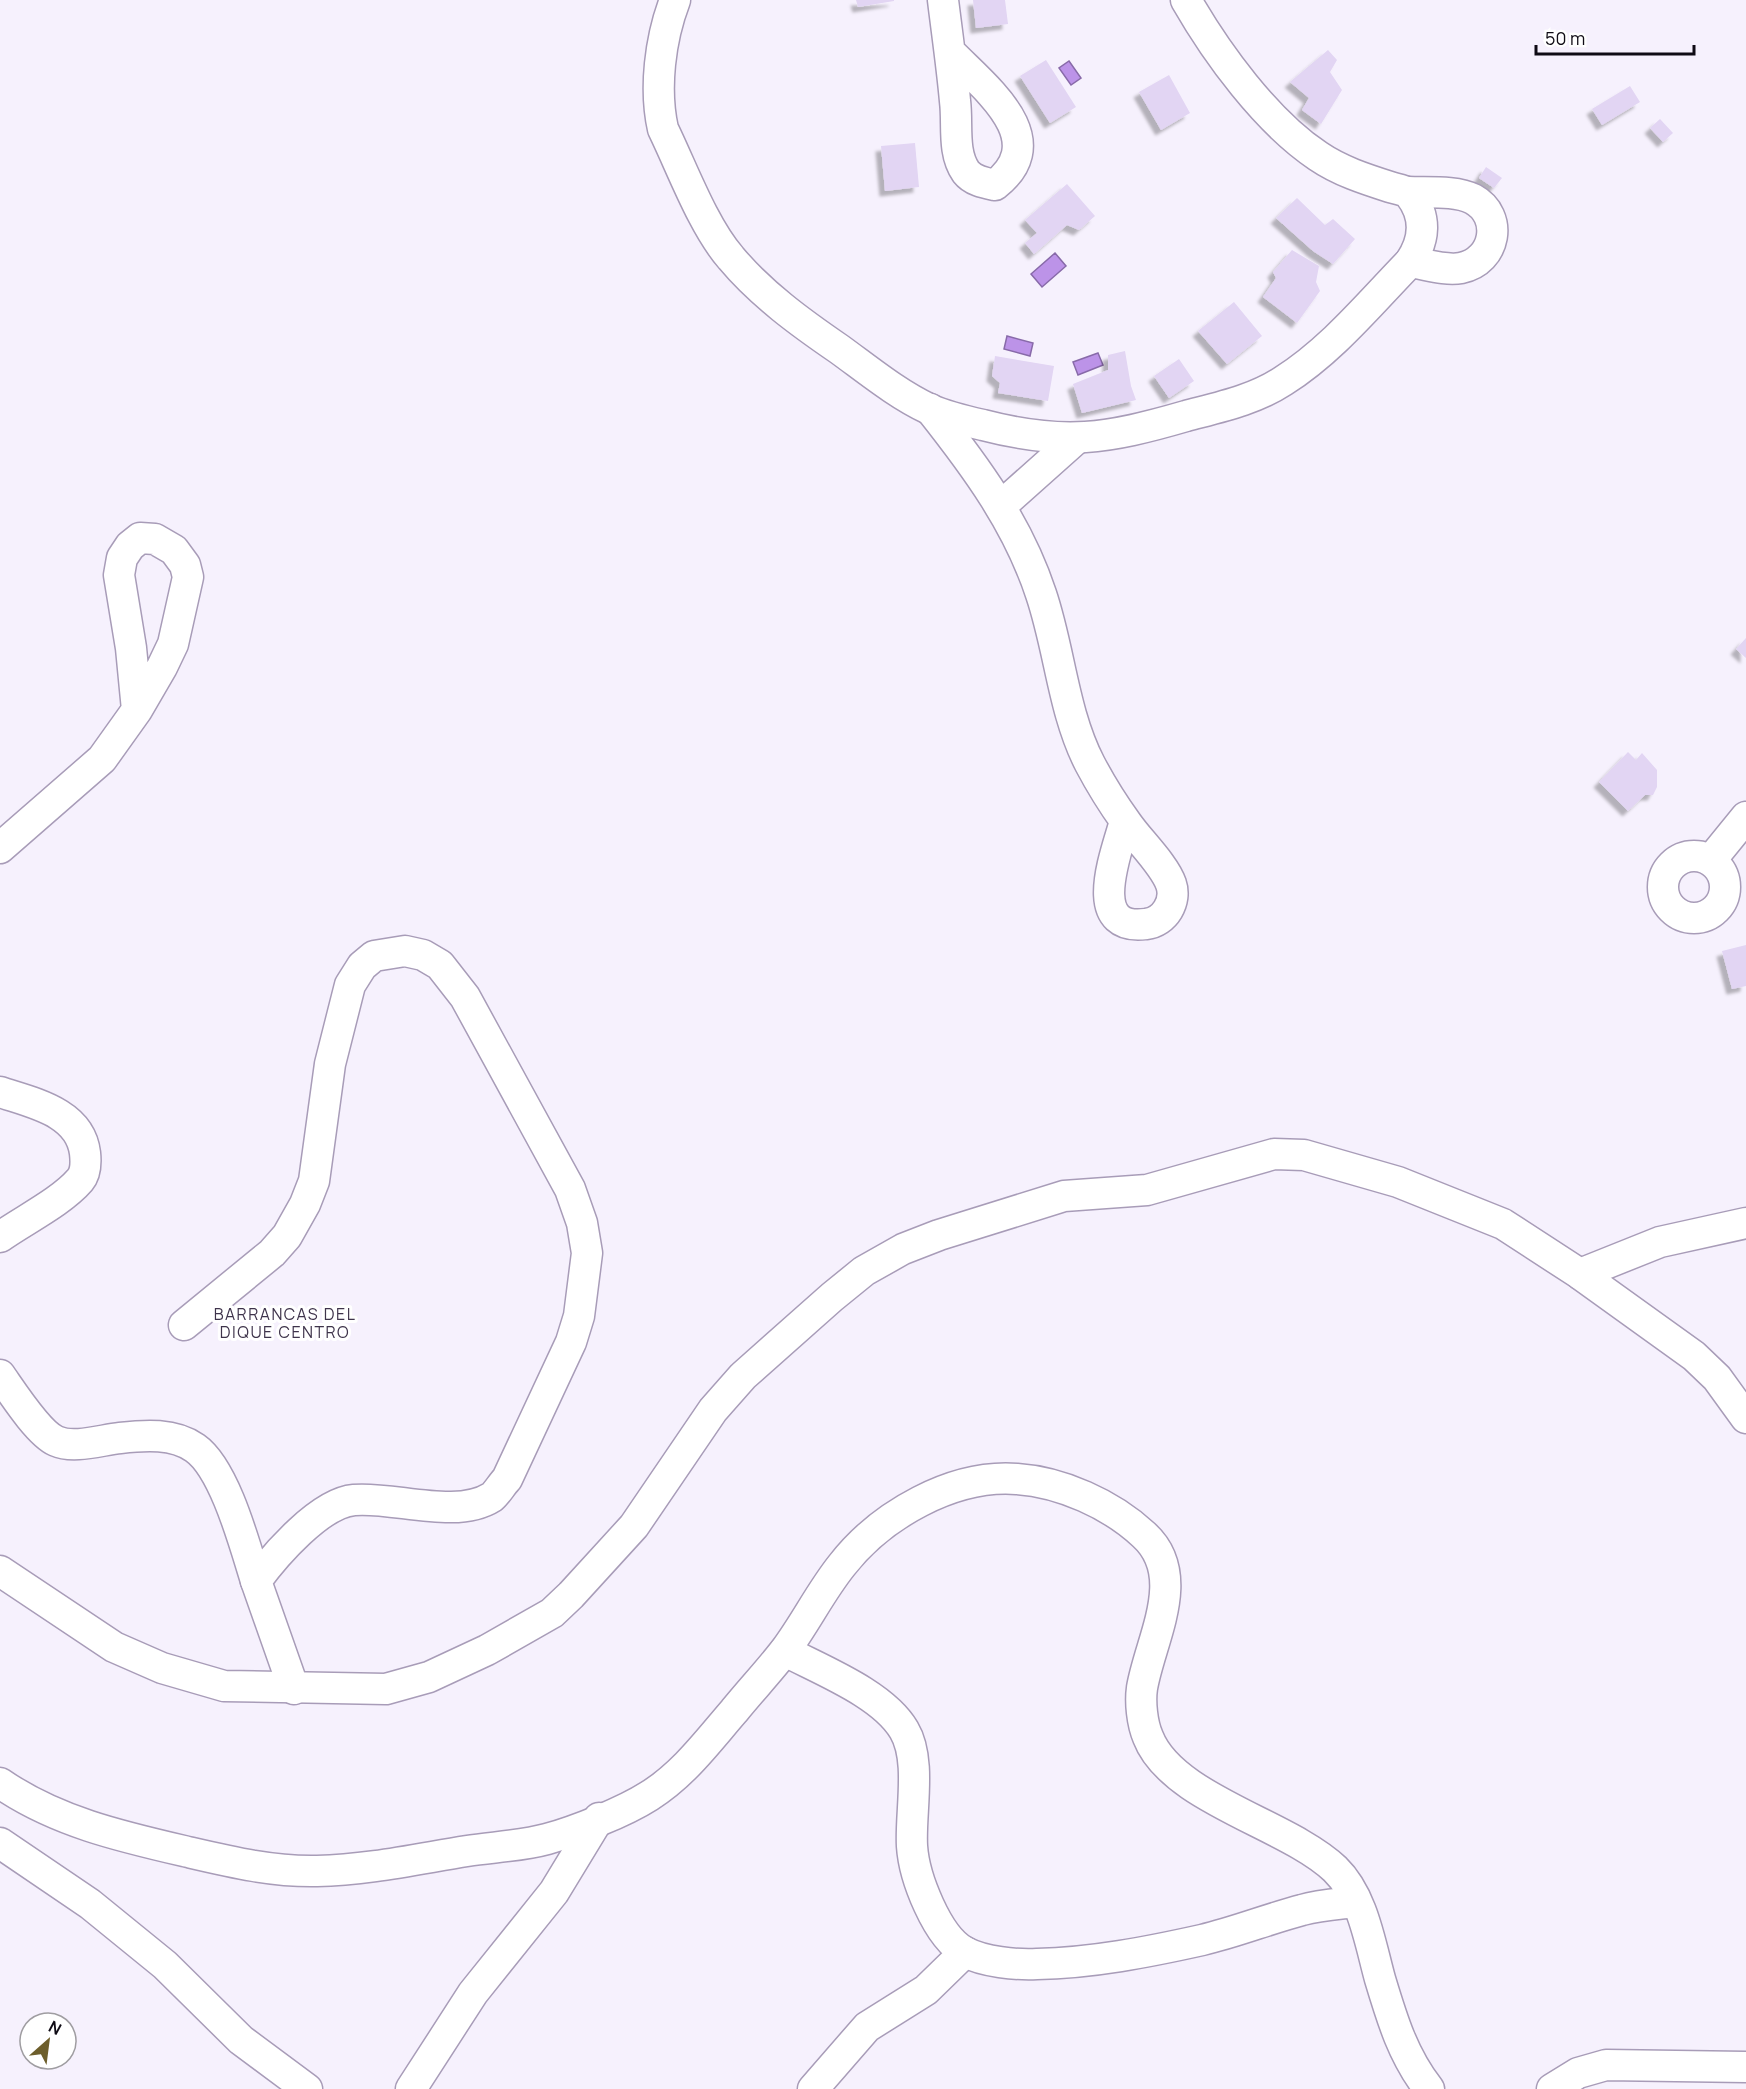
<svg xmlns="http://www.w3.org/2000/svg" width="1746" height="2089" font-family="Manrope,sans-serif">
<defs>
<filter id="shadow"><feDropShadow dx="-5.5" dy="5.5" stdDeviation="1.5" flood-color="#0004"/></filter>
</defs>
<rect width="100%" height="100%" fill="#f6f1fd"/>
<g fill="#bc93e8" stroke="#886aa9" stroke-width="1.5">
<path d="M1069,61L1081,78L1071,85L1059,68Z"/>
<path d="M1055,253L1066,266L1042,287L1031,274Z"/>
<path d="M1007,336L1033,343L1030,356L1004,349Z"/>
<path d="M1098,353L1103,365L1078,375L1073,362Z"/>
</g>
<g fill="#e2d5f3" filter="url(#shadow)">
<path d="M856,0H894V1L858,7Z"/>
<path d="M973,0H1005L1008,24L976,28Z"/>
<path d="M1328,50L1337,60L1330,72L1342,90L1321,124L1302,110L1309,98L1290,82Z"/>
<path d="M1046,60L1076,107L1050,123L1020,76Z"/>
<path d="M1169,75L1190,113L1161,130L1139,92Z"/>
<path d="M1630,86L1640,102L1602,125L1592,109Z"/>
<path d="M1660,119L1673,133L1663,142L1650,128Z"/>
<path d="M915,143L919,187L885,191L881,146Z"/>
<path d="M1486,167L1502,178L1494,188L1479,178Z"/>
<path d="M1067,184L1095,216L1079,230L1067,225L1034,254L1025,243L1037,233L1025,220Z"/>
<path d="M1297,198L1325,225L1333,219L1355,239L1333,264L1313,251L1276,218Z"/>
<path d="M1292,250L1319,266L1316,282L1320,291L1297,323L1263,297L1276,278L1273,272Z"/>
<path d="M1234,302L1262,336L1227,364L1198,331Z"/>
<path d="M1125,351L1131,386L1136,400L1082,413L1073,384L1108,370V355Z"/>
<path d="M995,356L1054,366L1048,401L998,393L1000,383L992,376Z"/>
<path d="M1179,359L1194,381L1169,398L1154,376Z"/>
<path d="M1746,638V658L1736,649Z"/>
<path d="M1628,752L1636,760L1642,753L1657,770V787L1653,795H1645L1628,811L1599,782Z"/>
<path d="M1746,945V986L1732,989L1722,951Z"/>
</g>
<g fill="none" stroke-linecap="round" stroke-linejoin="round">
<g stroke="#a89cb8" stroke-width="33">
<g id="minor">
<path d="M675,0C660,39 654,89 663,129C682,168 703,226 731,258C761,294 801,323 839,349C868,370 897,394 929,409C945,416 965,421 983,425C1064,446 1107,439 1186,416C1220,407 1254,400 1283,381C1332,350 1370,303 1410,262C1425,240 1427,217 1410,195C1406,190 1396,189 1390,187C1365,179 1340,171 1318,156C1266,121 1217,54 1186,0"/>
<path d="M943,0C947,33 952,67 955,101C958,124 952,152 966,172C973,181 985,183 995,185C1054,139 984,87 950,52"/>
<path d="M1408,192C1428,193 1455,190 1473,199C1504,216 1496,261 1461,268C1445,271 1425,264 1410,262"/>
<path d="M930,409C976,467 1018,524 1041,594C1060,650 1063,712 1090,764C1100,783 1113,804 1126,822C1138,840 1164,864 1171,884C1177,901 1165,922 1146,924C1084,932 1117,851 1125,821"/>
<path d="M1002,505L1076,439"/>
<path d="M0,848L102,759L137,710L162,667L173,644L188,577L185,565L174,550L155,539L140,538L130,546L122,558L119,575L131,648L137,710"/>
<circle cx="1694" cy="887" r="31"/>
<path d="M1711,860L1746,817"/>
<path d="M0,1092C33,1103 80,1112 85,1153C86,1162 86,1173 80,1180C61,1202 24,1220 0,1237"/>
<path d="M1580,1274L1660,1242L1746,1223"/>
<path d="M184,1325L272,1253L287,1236L305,1204L314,1181L330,1064L350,985L362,966L374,956L405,951L423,955L440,965L465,997L570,1189L582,1223L587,1253L579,1316L571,1342L507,1479C502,1484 497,1493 492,1497C456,1520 393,1496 354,1500C320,1503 275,1555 256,1581L294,1689"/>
<path d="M0,1375C12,1392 38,1433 56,1441C74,1449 101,1440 120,1438C145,1435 174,1433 195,1448C225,1469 245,1546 256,1581"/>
<path d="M0,1571L114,1647L162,1668L224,1686L386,1689L429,1677L487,1650L552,1613L571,1595L634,1526L713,1410L743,1376L832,1297L864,1271L903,1249L939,1235L1064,1196L1147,1190L1274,1154L1304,1155L1398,1182L1503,1224L1580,1274L1694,1356L1717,1378L1746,1418"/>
<path d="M785,1651C821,1670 883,1694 904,1730C922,1760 910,1812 912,1846C914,1877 937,1937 965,1952C984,1962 1016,1965 1037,1964C1092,1963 1148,1952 1202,1940C1236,1932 1268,1919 1302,1910C1319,1905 1338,1904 1355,1902"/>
<path d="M0,1783C56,1822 123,1837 188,1852C231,1862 273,1872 317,1871C368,1870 417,1859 467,1851C493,1847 522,1846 547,1839C576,1831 624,1812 649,1796C684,1774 708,1741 734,1711C751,1690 770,1670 786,1649C806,1622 821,1591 842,1565C881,1515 953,1474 1017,1479C1061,1482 1111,1504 1144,1535C1189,1576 1150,1640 1142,1688C1140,1702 1142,1723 1148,1737C1172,1799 1288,1824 1335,1869C1363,1896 1370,1943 1380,1979C1392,2019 1403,2056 1429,2089"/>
<path d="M0,1843L90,1904L165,1965L241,2040L307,2089"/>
<path d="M411,2089L473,1993L554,1892L599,1818"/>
<path d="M813,2089L867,2027L926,1990L965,1952"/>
<path d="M1552,2089L1578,2073L1606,2065L1746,2067"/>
</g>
</g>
<use href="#minor" stroke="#fff" stroke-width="30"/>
</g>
<g text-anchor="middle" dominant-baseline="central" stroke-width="6" stroke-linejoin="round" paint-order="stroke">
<g font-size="16" letter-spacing="1.5" fill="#3e334b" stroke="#fff">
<text x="285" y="1314">BARRANCAS DEL<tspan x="285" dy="18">DIQUE CENTRO</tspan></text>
</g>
</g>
<g transform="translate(48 2041) rotate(28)"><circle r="28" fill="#ffffff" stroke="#9f9da1" stroke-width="1.5"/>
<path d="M0-4.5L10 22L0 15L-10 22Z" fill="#6d5e2b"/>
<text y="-9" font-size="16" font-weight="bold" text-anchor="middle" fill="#0f0b15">N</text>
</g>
<path d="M1536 45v9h158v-9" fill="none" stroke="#0f0b15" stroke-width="3"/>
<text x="1545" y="45" font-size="18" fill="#0f0b15" stroke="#ffffff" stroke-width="4.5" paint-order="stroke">50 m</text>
</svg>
